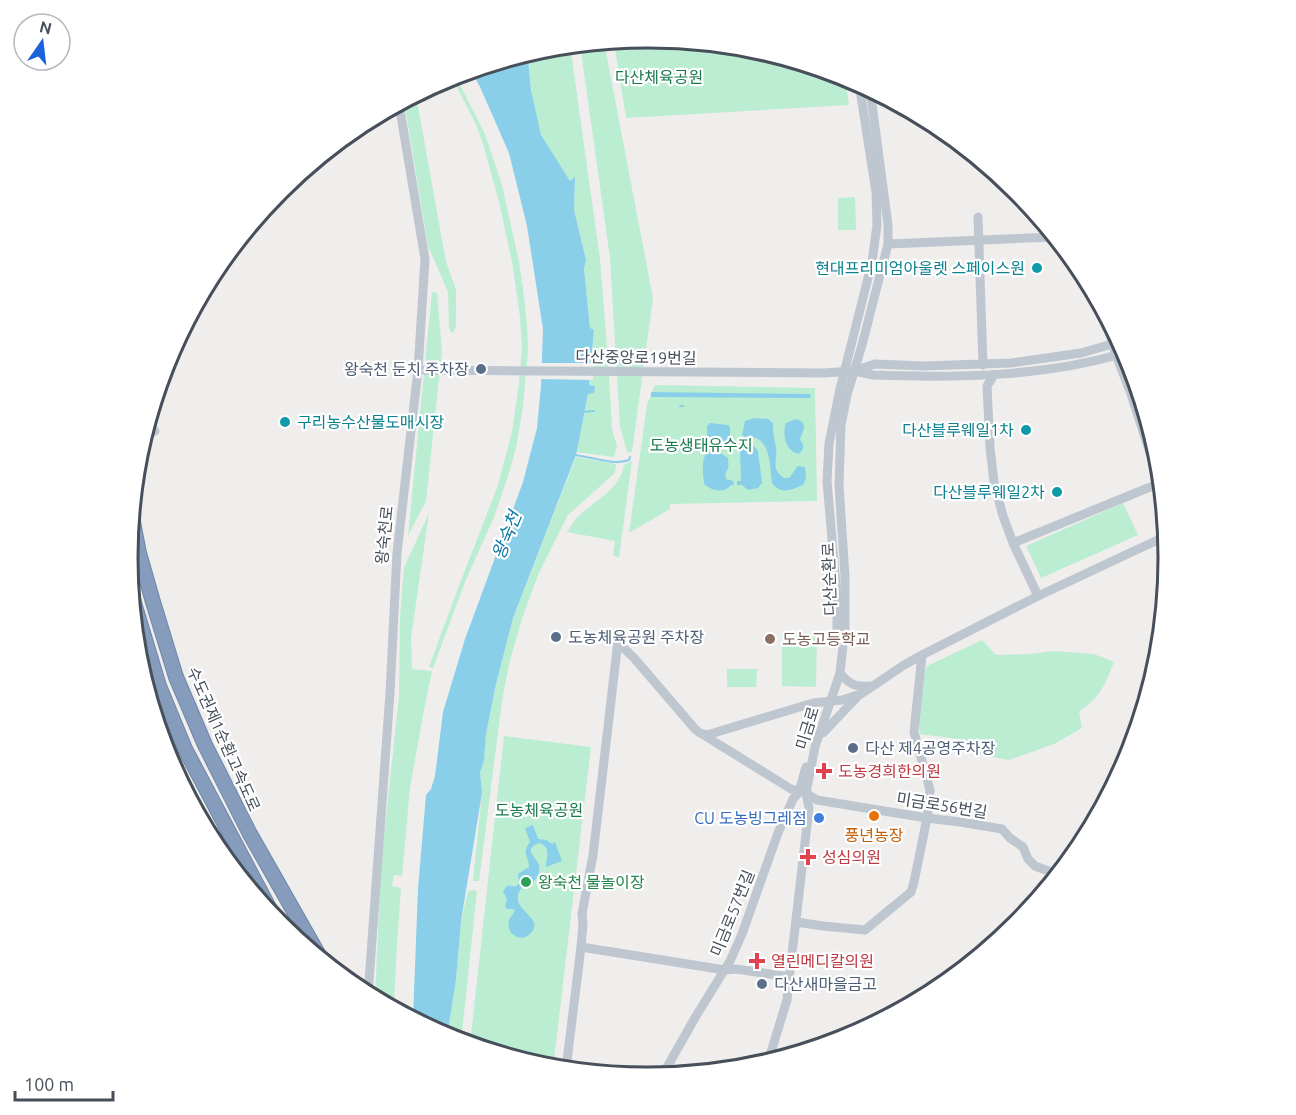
<svg xmlns="http://www.w3.org/2000/svg" width="1296" height="1115" font-family="Ubuntu,'Noto Sans KR',sans-serif">
<rect width="100%" height="100%" fill="#f0eded"/>
<g fill="#bbedd2">
<path d="M648,38L750,48L845,77L849,105L626,118L614,41Z"/>
<path d="M604,42L653,298L632,452H627L620,426L610,258L580,44Z"/>
<path d="M571,45L572,59L600,259L608,360L612,429L617,446L614,457L576,452L588,394L595,386L589,385L594,331L590,328L584,269L586,260L574,210L575,178L570,181C561,167 550,152 542,137C536,125 526,65 530,53L547,47Z"/>
<path d="M455,75L485,134L502,185L519,262L523,288L527,325L528,351L523,406L516,448L508,476L494,517L465,582L433,668L429,667L458,588L497,488L512,432L519,384L522,348L520,317L513,267L500,206L484,147L476,124L451,76Z"/>
<path d="M416,95L446,262L456,289V327L453,333L450,331L449,326L448,292L428,246L404,101Z"/>
<path d="M855,197L856,230H838V198Z"/>
<path d="M432,292L437,293L442,351L426,501L408,536Z"/>
<path d="M655,385L815,388L817,501L670,504V509L629,533L647,405Z"/>
<path d="M576,457L616,464L615,473L568,515L538,575L522,619L509,664L502,701L479,881H473L482,793L480,772L484,761L486,734L496,684L513,618Z"/>
<path d="M632,461L619,557L613,556L615,541L567,532C570,528 572,524 575,520C591,502 620,491 624,465Z"/>
<path d="M1123,503L1138,535L1041,578L1026,546Z"/>
<path d="M429,513L411,638L412,669L432,671L424,710L410,788L402,876L394,875L392,886L401,888L396,960L394,1009L375,999L381,864L399,696L400,616L404,568Z"/>
<path d="M782,633H817L816,687L782,686Z"/>
<path d="M982,640L996,655L1030,654L1054,651L1094,654L1114,662C1106,682 1100,699 1079,711L1082,728L1054,744L1009,760L972,753L973,741L920,734C917,712 919,687 927,666Z"/>
<path d="M727,669H757L756,687H727Z"/>
<path d="M504,736L591,747L553,1068L546,1067L470,1044Z"/>
<path d="M472,890L477,891L461,1042L447,1037L456,980L461,921L468,891Z"/>
<path d="M1025,906L1028,910L1015,925L1002,936L998,932Z"/>
</g>
<g fill="#89cfea">
<path d="M529,53L528,58L531,90L541,135L570,181L575,177L574,210L586,260L584,269L590,328L594,330L589,385L595,386L594,393L588,394L576,455L513,618L496,684L486,734L484,761L480,772L482,793L461,921L456,980L447,1037L413,1018L418,889L426,795L431,789L435,776L443,712L465,639L523,482L537,428L541,386L543,329L527,226L509,153L480,87L471,70Z"/>
<path d="M651,392L810,394L811,398L659,397H651Z"/>
<path d="M754,418L768,419L773,423C773,432 774,439 776,447C778,461 770,468 784,478H789L798,466L805,467L806,478L803,485C791,490 781,495 772,483C770,468 771,440 752,437L751,439L746,438L742,435L745,421Z"/>
<path d="M796,419C810,423 802,431 800,440C805,445 804,451 798,454C785,450 782,434 786,423Z"/>
<path d="M710,423L728,425L730,427V438L720,447L716,445L717,441L707,436V426Z"/>
<path d="M746,441H751L750,444L756,448L758,451L762,483L758,488L748,490L742,485H737V481H741L740,450L741,447L745,444Z"/>
<path d="M715,448L719,449V452L728,458C728,461 729,465 728,468C727,472 724,474 726,479L733,481L734,485H731C724,494 712,491 704,484C703,472 701,462 707,451L714,450Z"/>
<path d="M533,825L538,839L546,840L552,844L555,842L562,861L546,867C546,857 552,847 539,843C524,849 533,854 538,863C540,866 539,869 539,873C538,876 536,879 534,881C528,885 522,885 519,892C511,911 545,917 531,933C521,945 503,932 510,918C510,918 515,911 515,911L513,909H507L505,907L507,899L503,891L507,886C513,885 515,889 519,883L518,874L529,867C529,856 521,853 530,842L525,828Z"/>
</g>
<path fill="#f0eded" d="M539,363H594L593,380L538,379Z"/>
<g fill="none" stroke-linecap="round" stroke-linejoin="round">
<g stroke="#89cfea" stroke-width="2">
<path d="M680,406H683"/>
<path d="M582,412L594,411"/>
<path d="M573,455C590,456 614,466 629,460L630,457"/>
</g>
<g stroke="#7087a7" stroke-width="16">
<g id="highway">
<path d="M132,517L139,553L153,602L176,677L205,745L250,834L321,959"/>
<path d="M132,596L159,686L185,749L275,919"/>
</g>
</g>
<g stroke="#bec6cf" stroke-width="9">
<path d="M978,217L983,365"/>
<path d="M888,244L1054,237"/>
<path d="M1103,311L1116,355L1131,394L1161,487"/>
<path d="M418,370L823,373L854,371L875,364L923,366L1011,363L1081,353L1119,342"/>
<path d="M854,371L873,375C958,378 1043,377 1125,353"/>
<path d="M994,375L987,386L990,448L994,482L1003,516L1013,543L1038,596"/>
<path d="M144,436L155,431"/>
<path d="M1013,543L1160,483"/>
<path d="M610,635L634,658L695,729L700,733L707,735L813,703L842,700L861,694L904,665L922,655L1038,596L1166,536"/>
<path d="M837,642V597L827,481L829,444L840,389L872,262L877,225L876,192L859,83"/>
<path d="M840,673C850,686 857,687 872,686"/>
<path d="M823,733L859,695"/>
<path d="M702,734L791,789L806,793L817,800L927,818L960,822L1002,829L1010,838L1023,847L1028,859L1035,866L1043,869L1058,874"/>
<path d="M796,922L823,926L865,930L911,892L914,882L927,818L930,790L914,732L922,655"/>
<path d="M581,947L583,924L582,914L593,855L618,641"/>
<path d="M368,995L390,693L397,553L418,370L425,259L399,104"/>
<path d="M768,1062L787,1000L788,988L809,808L806,793L815,747L840,673L845,627V576L839,485L841,425L847,395L862,345L888,244V225L870,89"/>
<path d="M566,1069L581,947L725,970L736,969L790,977"/>
<path d="M662,1076L696,1016L730,961L742,934L778,833L793,799L799,792L806,767"/>
</g>
<use href="#highway" stroke="#859cbc" stroke-width="14"/>
</g>
<g fill="#0f9aa8" stroke="#fff" stroke-width="2">
<circle cx="1037" cy="268" r="6"/>
<circle cx="285" cy="422" r="6"/>
<circle cx="1026" cy="430" r="6"/>
<circle cx="1057" cy="492" r="6"/>
</g>
<g fill="#5c6f8a" stroke="#fff" stroke-width="2">
<circle cx="481" cy="369" r="6"/>
<circle cx="556" cy="637" r="6"/>
<circle cx="853" cy="748" r="6"/>
<circle cx="762" cy="984" r="6"/>
</g>
<circle fill="#8d6e63" stroke="#fff" stroke-width="2" cx="770" cy="639" r="6"/>
<g fill="#e0444e" stroke="#fff" stroke-width="2">
<path d="M821 762h6v6h6v6h-6v6h-6v-6h-6v-6h6z"/>
<path d="M805 848h6v6h6v6h-6v6h-6v-6h-6v-6h6z"/>
<path d="M754 952h6v6h6v6h-6v6h-6v-6h-6v-6h6z"/>
</g>
<circle fill="#e8710a" stroke="#fff" stroke-width="2" cx="874" cy="816" r="6"/>
<circle fill="#3f7fe0" stroke="#fff" stroke-width="2" cx="819" cy="818" r="6"/>
<circle fill="#2e9e5b" stroke="#fff" stroke-width="2" cx="526" cy="882" r="6"/>
<g text-anchor="middle" dominant-baseline="central" stroke-width="4.5" stroke-linejoin="round" paint-order="stroke">
<g font-size="16" fill="#187a4f" stroke="#fff">
<text x="659" y="77">다산체육공원</text>
<text x="701" y="445">도농생태유수지</text>
<text x="539" y="810">도농체육공원</text>
</g>
<g font-size="16" fill="#0d838f" stroke="#fff" text-anchor="end">
<text x="1025" y="268">현대프리미엄아울렛 스페이스원</text>
<text x="297" y="422" text-anchor="start">구리농수산물도매시장</text>
<text x="1014" y="430">다산블루웨일1차</text>
<text x="1045" y="492">다산블루웨일2차</text>
</g>
<g font-size="16" fill="#464f5a" stroke="#fff">
<text transform="translate(636 357) rotate(1)">다산중앙로19번길</text>
<text transform="translate(384 535) rotate(-84)">왕숙천로</text>
<text transform="translate(829 579) rotate(-92)">다산순환로</text>
<text transform="translate(807 728) rotate(-73)">미금로</text>
<text transform="translate(224 739) rotate(66)">수도권제1순환고속도로</text>
<text transform="translate(942 805) rotate(9)">미금로56번길</text>
<text transform="translate(732 913) rotate(-68)">미금로57번길</text>
</g>
<g font-size="16" fill="#4e5e75" stroke="#fff" text-anchor="start">
<text x="469" y="369" text-anchor="end">왕숙천 둔치 주차장</text>
<text x="568" y="637">도농체육공원 주차장</text>
<text x="865" y="748">다산 제4공영주차장</text>
<text x="774" y="984">다산새마을금고</text>
</g>
<g font-size="16" fill="#785e54" stroke="#fff" text-anchor="start">
<text x="782" y="639">도농고등학교</text>
</g>
<g font-size="16" fill="#be3a42" stroke="#fff" text-anchor="start">
<text x="838" y="771">도농경희한의원</text>
<text x="822" y="857">성심의원</text>
<text x="771" y="961">열린메디칼의원</text>
</g>
<g font-size="16" fill="#366cbe" stroke="#fff" text-anchor="end">
<text x="807" y="818">CU 도농빙그레점</text>
</g>
<g font-size="16" fill="#c56008" stroke="#fff">
<text x="874" y="835">풍년농장</text>
</g>
<g font-size="16" fill="#27864d" stroke="#fff" text-anchor="start">
<text x="538" y="882">왕숙천 물놀이장</text>
</g>
<g font-size="18" font-style="italic" fill="#0e7ba4" stroke="#fff">
<text transform="translate(506 535) rotate(-68)">왕숙천</text>
</g>
</g>
<path d="M0 0H1296V1115H0ZM647 48H649A509 509 0 0 1 1158 557V558A509 509 0 0 1 649 1067H647A509 509 0 0 1 138 558V557A509 509 0 0 1 647 48Z" fill="#fff" fill-rule="evenodd"/>
<path fill="none" stroke="#464f5a" stroke-width="3" d="M647 48H649A509 509 0 0 1 1158 557V558A509 509 0 0 1 649 1067H647A509 509 0 0 1 138 558V557A509 509 0 0 1 647 48Z"/>
<g transform="translate(42 42) rotate(14)"><circle r="28" fill="#ffffff" stroke="#b5b9bd" stroke-width="1.5"/>
<path d="M0-4.5L10 22L0 15L-10 22Z" fill="#1c63db"/>
<text y="-9" font-size="16" font-weight="bold" text-anchor="middle" fill="#464f5a">N</text>
</g>
<path d="M15 1091v9h98v-9" fill="none" stroke="#464f5a" stroke-width="3"/>
<text x="24" y="1091" font-size="18" fill="#464f5a" stroke="#ffffff" stroke-width="4.5" paint-order="stroke">100 m</text>
</svg>
